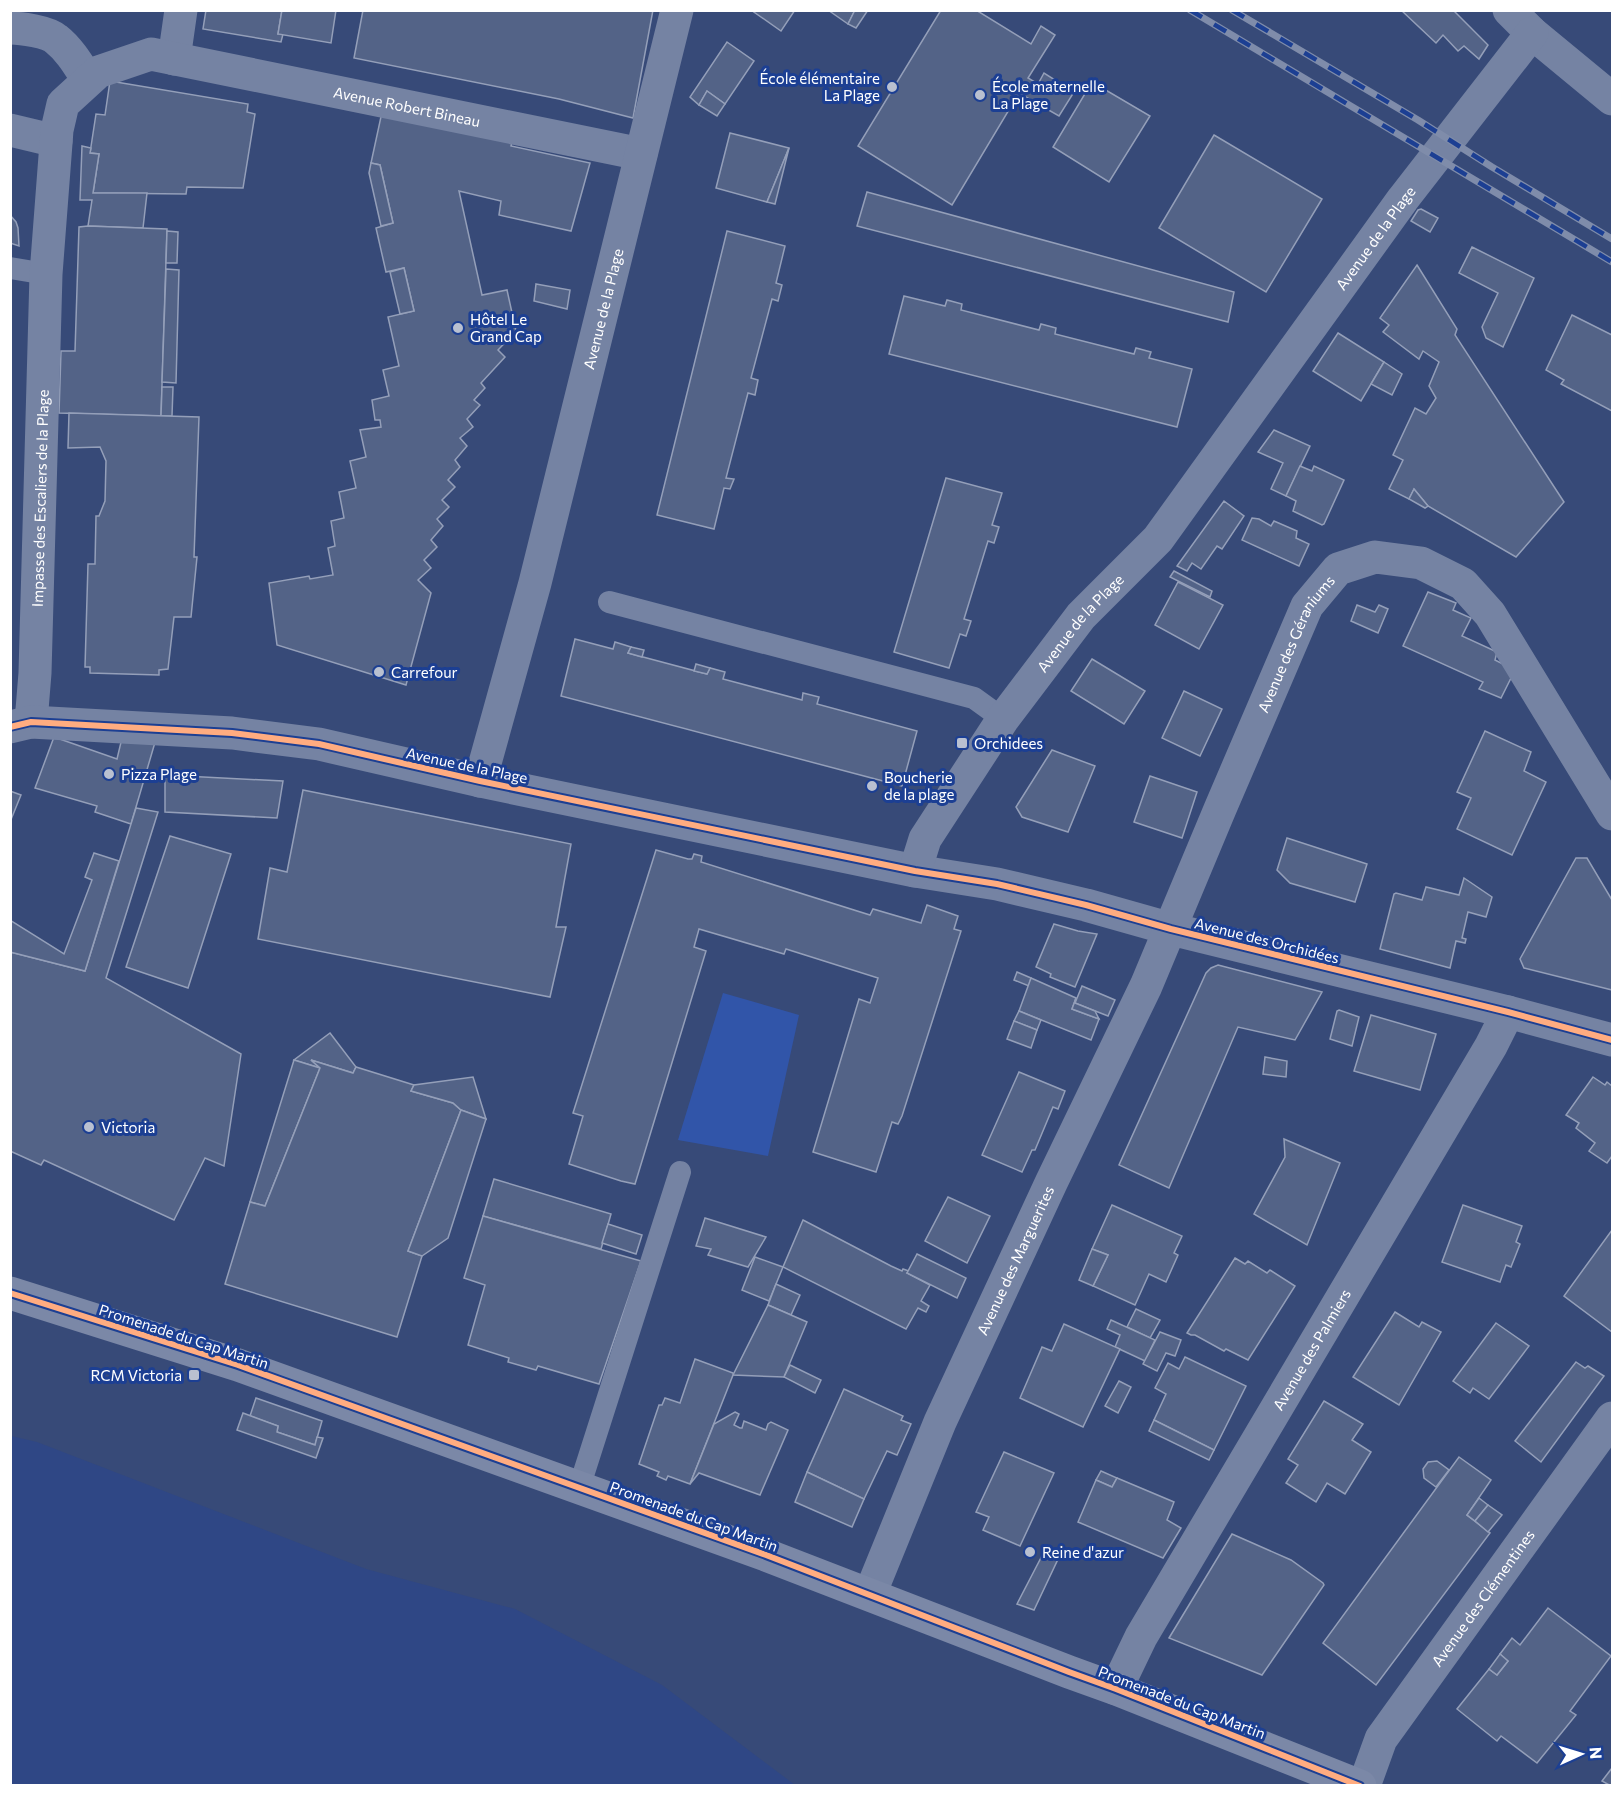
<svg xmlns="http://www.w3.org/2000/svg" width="1623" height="1796" font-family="Commissioner,sans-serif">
<rect width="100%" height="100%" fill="#374a78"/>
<path fill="#3155a9" d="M723,993L799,1015L768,1156L678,1140Z"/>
<path fill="#2f4785" d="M11,1436L37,1442L366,1569L515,1609L662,1685L795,1785H11Z"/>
<g fill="#536387" stroke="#949fb9" stroke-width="1.5">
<path d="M206,10H282L278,34H283L281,42L203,29Z"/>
<path d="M282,10H336L331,43L278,34Z"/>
<path d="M363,10H653L633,118L559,99L354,58Z"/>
<path d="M751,10H795L781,31Z"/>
<path d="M828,10H855L848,24Z"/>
<path d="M855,10H868L856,28L848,24Z"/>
<path d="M941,10H976L1031,44L1041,26L1055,35L1028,78L1038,84L1044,73L1074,92L1059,116L1019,93L952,205L858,146Z"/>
<path d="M1401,10H1453L1488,45L1479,59L1464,46L1458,51L1443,35L1436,43Z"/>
<path d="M727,42L754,61L725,104L707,91L699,105L690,97Z"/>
<path d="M110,81L248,104L247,112L255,114L243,188L187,187L186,194L93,193L99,154L90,153L96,114L105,115Z"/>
<path d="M1092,82L1150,116L1109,182L1053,147Z"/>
<path d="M707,91L725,104L717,116L699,105Z"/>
<path d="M382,112L515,130L511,146L590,163L571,231L499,215L501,201L459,191L482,295L507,290L516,331L498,350L505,357L481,383L485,388L474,400L480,405L467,419L473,427L460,438L467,446L455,460L460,467L448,480L455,487L442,500L449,507L437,519L443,526L431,540L437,547L424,560L431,568L418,580L431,593L406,685L277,645L269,583L309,576L310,579L333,575L328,548L335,546L331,521L344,518L339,492L356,488L350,461L366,457L360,430L381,427L380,420H375L372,400L389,396L383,370L399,366L388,317L414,311L404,268L386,272L376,228L393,223L380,165L371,163Z"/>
<path d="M730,133L789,148L767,202L716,188Z"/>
<path d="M1214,135L1322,199L1266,292L1159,228Z"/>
<path d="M82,146L91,148L90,153L99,154L93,193H147L143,228L88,226L92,200H80Z"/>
<path d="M789,148L775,204L767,202Z"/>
<path d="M371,163L380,165L393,223L381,226L369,173Z"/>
<path d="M867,192L1234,292L1228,322L857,226Z"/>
<path d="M1421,209L1438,218L1430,232L1411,221L1418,210Z"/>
<path d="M10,215L16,222L18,228L19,246L10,243Z"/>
<path d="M88,226L167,229L161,416L59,413L61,351H75L79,227Z"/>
<path d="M167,231L178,232L177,263H166Z"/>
<path d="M727,231L785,246L776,283L782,285L778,301L772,299L751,378L758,380L755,395L748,393L726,478L734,479L730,489L724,488L714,529L657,515Z"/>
<path d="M1472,247L1534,278L1503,347L1486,338L1482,327L1498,293L1459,273Z"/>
<path d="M1417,265L1457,329L1455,335L1564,502L1516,557L1428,506L1414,489L1409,499L1389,489L1403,460L1393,455L1415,408L1426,414L1436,398L1429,386L1439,362L1423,351L1419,359L1383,332L1389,325L1380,318Z"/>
<path d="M404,268L414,311L400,314L390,272Z"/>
<path d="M166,269L179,270L176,383L162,382Z"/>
<path d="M536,284L570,290L567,309L534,301Z"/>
<path d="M904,296L945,306L947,300L962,304L961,310L1039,330L1041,324L1056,328L1055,334L1134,354L1136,348L1151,352L1149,358L1192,369L1177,427L889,354Z"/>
<path d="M1572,315L1612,335V411L1561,384L1564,380L1546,370Z"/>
<path d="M1338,333L1384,362L1361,401L1313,371Z"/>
<path d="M1384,362L1402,374L1392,395L1371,384Z"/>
<path d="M162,387H173L172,416H161Z"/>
<path d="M69,413L199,417L194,557H197L191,617H174L168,669L159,670V675L90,673V667H85L88,564H95L96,516H99L105,501L106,461L100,447L68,448Z"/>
<path d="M1274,430L1310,446L1286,496L1271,489L1283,463L1258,452Z"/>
<path d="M1300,466L1312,471L1314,466L1344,480L1324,524L1322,525L1293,511L1296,501L1286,496Z"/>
<path d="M946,478L1002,493L992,525L999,527L994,543L988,541L964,619L971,621L966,636L960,634L949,668L894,652Z"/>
<path d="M1414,489L1428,506L1425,508L1409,499Z"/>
<path d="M1224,501L1244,516L1222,549L1217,546L1201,569L1192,563L1187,571L1177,566Z"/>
<path d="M1252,518L1259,519L1271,526L1274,521L1297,531L1296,538L1309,544L1299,566L1242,540Z"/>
<path d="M1174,571L1212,591L1210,597L1170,577Z"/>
<path d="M1178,582L1223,605L1199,649L1155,625Z"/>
<path d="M1428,592L1456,603L1453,610L1471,618L1462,636L1497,652L1495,660L1515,670L1501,698L1479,689L1483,682L1403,646Z"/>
<path d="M1357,605L1375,612L1379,605L1388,609L1378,633L1351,621Z"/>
<path d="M575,639L613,649L615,642L631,647L628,653L707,674L710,668L725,672L723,679L802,700L803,693L819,697L817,704L917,731L902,786L561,696Z"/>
<path d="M631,647L644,650L642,657L628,653Z"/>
<path d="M1092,659L1145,691L1124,724L1071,691Z"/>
<path d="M696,664L710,668L707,674L694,671Z"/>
<path d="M1184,691L1222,709L1200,756L1162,738Z"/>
<path d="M1485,731L1531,752L1524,771L1546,782L1512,855L1457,829L1471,798L1457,792Z"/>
<path d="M54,737L117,759L122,738L156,739L131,824L95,812L97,806L35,788Z"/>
<path d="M1052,750L1095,766L1068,832L1022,817L1016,807Z"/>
<path d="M165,775L283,781L277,818L165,812Z"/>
<path d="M1150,776L1197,792L1182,838L1134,822Z"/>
<path d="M303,790L571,844L556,927H566L550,997L258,939L270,868L287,872Z"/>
<path d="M10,791L21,795L10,822Z"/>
<path d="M136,808L158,812L106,978L241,1054L224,1166L205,1158L174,1220L44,1160L41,1165L10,1151V952L85,971Z"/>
<path d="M170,836L231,854L188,988L126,967Z"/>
<path d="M1287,838L1367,864L1355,902L1290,883L1277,870Z"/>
<path d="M656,850L688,859H692L694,854L702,856L701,862L870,915L873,909L921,923L927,905L958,916L954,929L961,931L902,1116L898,1124L892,1122L876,1172L813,1152L859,999L870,1003L878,978L786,949L784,954L699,929L694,947L706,951L635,1184L621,1181L569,1164L583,1116L573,1113Z"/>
<path d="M94,853L119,861L85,971L10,952V920L64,954L92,880L85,877Z"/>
<path d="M1576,858H1587L1612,900V990L1524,968L1520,959Z"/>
<path d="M1464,878L1492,897L1486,917L1468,912L1462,938L1466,939L1465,943L1456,941L1450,968L1380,949L1394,894L1396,893L1422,900L1426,887L1459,895Z"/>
<path d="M1054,924L1078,931L1097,934L1075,987L1050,977L1051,974L1036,967Z"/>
<path d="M1218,965L1322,992L1295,1040L1238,1027L1169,1188L1119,1165L1206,973L1211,968Z"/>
<path d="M1017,972L1031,978L1029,986L1014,980Z"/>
<path d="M1031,978L1076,998L1072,1009L1099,1019L1091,1040L1019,1011Z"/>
<path d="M1082,986L1115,1000L1108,1016L1075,1003Z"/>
<path d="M1076,998L1075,1003L1095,1011L1099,1019L1072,1009Z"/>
<path d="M1339,1010L1359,1017L1352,1046L1330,1039L1337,1011Z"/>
<path d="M1019,1011L1041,1020L1037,1030L1014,1021Z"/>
<path d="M1371,1015L1436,1034L1420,1090L1354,1071Z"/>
<path d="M1014,1021L1037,1030L1031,1048L1007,1039Z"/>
<path d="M330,1033L356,1067L353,1073L311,1060L320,1068L294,1060Z"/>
<path d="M1265,1057L1287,1061L1286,1077L1263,1074Z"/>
<path d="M294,1060L320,1068L265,1206L250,1202Z"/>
<path d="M311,1060L353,1073L356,1067L414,1085L411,1091L453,1103L461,1110L408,1251L422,1256L397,1337L225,1284L250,1202L265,1206L320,1068Z"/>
<path d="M1019,1072L1065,1091L1058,1109L1053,1107L1035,1150H1032L1022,1172L982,1155Z"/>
<path d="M473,1077L486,1119L461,1110L453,1103L411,1091L414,1085Z"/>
<path d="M1593,1077L1605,1085L1607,1082L1612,1086V1156L1607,1163L1589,1151L1595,1143L1576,1128L1579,1123L1566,1115Z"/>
<path d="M461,1110L486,1119L448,1238L422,1256L408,1251Z"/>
<path d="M1284,1139L1340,1163L1307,1245L1254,1214L1285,1157Z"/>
<path d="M494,1179L611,1214L601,1249L483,1216Z"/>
<path d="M948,1197L990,1216L967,1263L925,1241Z"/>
<path d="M1112,1205L1182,1236L1174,1253L1178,1255L1166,1282L1149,1274L1135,1305L1093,1286L1108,1255L1092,1249Z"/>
<path d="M1463,1205L1522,1226L1516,1242L1520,1244L1511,1267L1506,1265L1500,1282L1442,1262Z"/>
<path d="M483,1216L641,1261L599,1384L538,1366L536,1370L508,1362L509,1358L468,1345L485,1285L464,1278Z"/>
<path d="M705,1218L766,1237L748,1267L708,1255L711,1249L696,1246Z"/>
<path d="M803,1220L891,1266L902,1271L903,1269L909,1271L907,1273L930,1285L921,1301L929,1306L926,1312L918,1308L906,1329L783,1267Z"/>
<path d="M608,1224L642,1235L636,1254L602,1243Z"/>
<path d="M1612,1230V1332L1564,1296Z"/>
<path d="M1092,1249L1108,1255L1093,1286L1079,1280Z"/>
<path d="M917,1254L966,1278L957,1298L907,1273Z"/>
<path d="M755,1257L783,1267L769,1301L742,1290Z"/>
<path d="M1235,1258L1245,1264L1248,1261L1267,1273L1270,1270L1295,1286L1248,1360L1226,1349L1224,1351L1195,1335H1191L1187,1333Z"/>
<path d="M776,1284L800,1295L791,1315L768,1305Z"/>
<path d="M768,1305L807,1322L784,1377L733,1375Z"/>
<path d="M1136,1309L1160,1320L1150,1338L1127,1327Z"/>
<path d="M1395,1312L1419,1327L1422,1322L1441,1332L1399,1405L1353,1377Z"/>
<path d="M1111,1320L1155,1340L1145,1361L1115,1347L1120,1335L1107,1329Z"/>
<path d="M1496,1323L1529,1346L1489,1399L1473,1388L1470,1393L1453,1381Z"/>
<path d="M1064,1324L1120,1349L1083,1427L1020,1398L1042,1347L1052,1351Z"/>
<path d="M1160,1332L1181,1340L1175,1356L1166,1353L1157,1371L1143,1364Z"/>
<path d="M1185,1357L1246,1386L1214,1450L1154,1420L1166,1394L1155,1388L1168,1363L1179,1369Z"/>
<path d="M695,1359L733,1373V1375L690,1484L668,1476L666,1480L657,1476L659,1472L639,1464L659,1405H662L665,1398L680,1403Z"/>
<path d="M1576,1362L1585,1368L1588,1366L1604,1376L1541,1462L1515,1441Z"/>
<path d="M790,1365L821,1380L815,1393L784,1377Z"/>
<path d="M1119,1381L1131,1387L1118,1413L1105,1406Z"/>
<path d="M844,1389L903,1416L901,1420L911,1424L897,1455L887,1451L864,1499L807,1472Z"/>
<path d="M256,1398L322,1421L315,1445L277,1432L278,1426L250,1416Z"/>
<path d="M1324,1401L1363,1424L1352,1440L1371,1452L1345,1494L1327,1483L1316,1502L1286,1483L1298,1465L1288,1459Z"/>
<path d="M735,1412L739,1414L734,1425L740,1428H742L744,1421L766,1430L768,1424L771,1422L788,1430L760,1495L699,1473L690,1484L714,1424Z"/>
<path d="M243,1413L278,1426L277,1432L315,1445L317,1437L323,1438L316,1458L237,1430Z"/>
<path d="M1154,1420L1214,1450L1209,1460L1149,1431Z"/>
<path d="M1004,1452L1054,1473L1020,1546L983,1530L989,1517L976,1512Z"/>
<path d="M1459,1457L1491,1480L1467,1515L1490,1533L1376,1685L1323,1643Z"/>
<path d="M1437,1461L1449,1470L1436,1487L1424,1478L1423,1469L1428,1462Z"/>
<path d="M1101,1471L1117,1478L1112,1487L1096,1480Z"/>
<path d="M807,1472L864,1499L852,1527L795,1502Z"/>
<path d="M1117,1478L1174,1502L1167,1520L1181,1528L1163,1558L1078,1522L1096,1480L1112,1487Z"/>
<path d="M1479,1498L1488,1505L1475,1521L1467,1515Z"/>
<path d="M1488,1505L1502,1515L1488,1532L1475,1521Z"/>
<path d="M1232,1534L1291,1560L1323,1583L1324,1585L1262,1675L1169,1638Z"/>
<path d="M1045,1550L1059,1557L1034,1610L1017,1604Z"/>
<path d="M1548,1608L1611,1656L1570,1711L1576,1715L1537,1763L1501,1736L1497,1741L1457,1709L1489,1669L1497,1675L1508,1661L1500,1654L1512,1638L1520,1645Z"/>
<path d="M1500,1654L1508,1661L1497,1675L1489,1669Z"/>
<path d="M1612,1768V1786H1611L1602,1781Z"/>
</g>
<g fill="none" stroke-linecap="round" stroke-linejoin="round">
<g stroke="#7583a3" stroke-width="22">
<path d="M10,268L46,274"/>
<path d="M609,602L974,698L1003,719"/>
<path d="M579,1488L680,1172"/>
</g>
<g stroke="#7583a3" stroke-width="33">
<path d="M1509,10L1532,33L1612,99"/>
<path d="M10,28C21,28 49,32 56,39C70,50 79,66 88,80"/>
<path d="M174,59L181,10"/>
<path d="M10,130L56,141"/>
<path id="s1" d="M31,722L35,673L46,274L57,130L63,104L98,72L151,54L641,154"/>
<path d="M10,727L31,722L232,733L319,744L480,781L915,871L997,884L1086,905L1171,929L1508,1012L1612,1040"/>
<path id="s2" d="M480,781L535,583L677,10"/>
<path id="s3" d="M915,871L925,839L1003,719L1081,616L1158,539L1403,199L1532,33"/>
<path id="s4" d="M870,1594L940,1422L1051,1183L1146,986L1220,809L1307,606L1338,569L1375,557L1421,563L1463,584L1490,614L1612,814"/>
<path id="s5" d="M1116,1689L1141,1637L1491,1046L1508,1012"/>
<path id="s6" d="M1364,1786L1381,1739L1612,1418"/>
</g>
<path stroke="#7b88a7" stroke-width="33" d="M10,1293L238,1365L766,1555L1069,1672L1116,1689L1360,1786"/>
<g stroke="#7f8caa" stroke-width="7">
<g id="rail">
<path d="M1190,10L1612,262"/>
<path d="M1232,10L1418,120L1492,167L1612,239"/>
</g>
</g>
<use href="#rail" stroke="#1c3f93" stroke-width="4.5" stroke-dasharray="14" stroke-linecap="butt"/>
<g stroke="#1c3f93" stroke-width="10">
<g id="cycleway">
<path d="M10,727L31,722L232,733L319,744L480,781L915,871L997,884L1086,905L1171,929L1508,1012L1612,1040"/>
<path d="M10,1293L238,1365L766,1555L1069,1672L1116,1689L1360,1786"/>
</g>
</g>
<use href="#cycleway" stroke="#ffac80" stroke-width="6"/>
</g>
<g fill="#b9c0d0" stroke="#1c3f93" stroke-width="2">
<circle cx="892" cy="87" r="6"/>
<circle cx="980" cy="95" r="6"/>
<circle cx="458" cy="328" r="6"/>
<circle cx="379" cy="672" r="6"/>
<rect x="956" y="737" width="12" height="12" rx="3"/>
<circle cx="109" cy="774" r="6"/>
<circle cx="872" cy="786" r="6"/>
<circle cx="89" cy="1127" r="6"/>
<rect x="188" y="1369" width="12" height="12" rx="3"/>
<circle cx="1030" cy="1552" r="6"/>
</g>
<g text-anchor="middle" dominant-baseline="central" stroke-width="6" stroke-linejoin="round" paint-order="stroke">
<g font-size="15" fill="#fff" stroke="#1c3f93" text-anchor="start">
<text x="880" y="78" text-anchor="end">École élémentaire<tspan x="880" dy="17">La Plage</tspan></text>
<text x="992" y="86">École maternelle<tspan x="992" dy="17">La Plage</tspan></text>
<text x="470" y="319">Hôtel Le<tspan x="470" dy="17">Grand Cap</tspan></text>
<text x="391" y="672">Carrefour</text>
<text x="974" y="743">Orchidees</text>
<text x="121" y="774">Pizza Plage</text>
<text x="884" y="777">Boucherie<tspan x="884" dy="17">de la plage</tspan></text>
<text x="101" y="1127">Victoria</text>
<text x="182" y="1375" text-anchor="end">RCM Victoria</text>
<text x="1042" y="1552">Reine d'azur</text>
</g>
<g font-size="15" fill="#fff" stroke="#1c3f93">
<text stroke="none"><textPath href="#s1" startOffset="984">Avenue Robert Bineau</textPath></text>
<text stroke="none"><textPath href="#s3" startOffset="786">Avenue de la Plage</textPath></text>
<text stroke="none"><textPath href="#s2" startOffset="488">Avenue de la Plage</textPath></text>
<text stroke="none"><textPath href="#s1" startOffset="224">Impasse des Escaliers de la Plage</textPath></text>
<text stroke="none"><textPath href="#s3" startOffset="300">Avenue de la Plage</textPath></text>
<text stroke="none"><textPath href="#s4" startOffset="1042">Avenue des Géraniums</textPath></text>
<text transform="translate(467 765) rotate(12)">Avenue de la Plage</text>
<text transform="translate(1267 940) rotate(14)">Avenue des Orchidées</text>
<text stroke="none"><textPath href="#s4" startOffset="364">Avenue des Marguerites</textPath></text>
<text transform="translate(184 1336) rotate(18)">Promenade du Cap Martin</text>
<text stroke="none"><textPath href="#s5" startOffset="392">Avenue des Palmiers</textPath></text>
<text transform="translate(694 1516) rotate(20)">Promenade du Cap Martin</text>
<text stroke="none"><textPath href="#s6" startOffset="224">Avenue des Clémentines</textPath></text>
<text transform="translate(1182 1702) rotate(21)">Promenade du Cap Martin</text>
</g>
</g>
<rect width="1623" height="1796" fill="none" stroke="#ffffff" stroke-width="24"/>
<g transform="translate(1581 1754) rotate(86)" stroke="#1c3f93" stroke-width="4.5" paint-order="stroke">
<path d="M0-4.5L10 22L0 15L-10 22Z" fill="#ffffff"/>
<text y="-9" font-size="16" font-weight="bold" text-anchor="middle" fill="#ffffff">N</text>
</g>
</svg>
